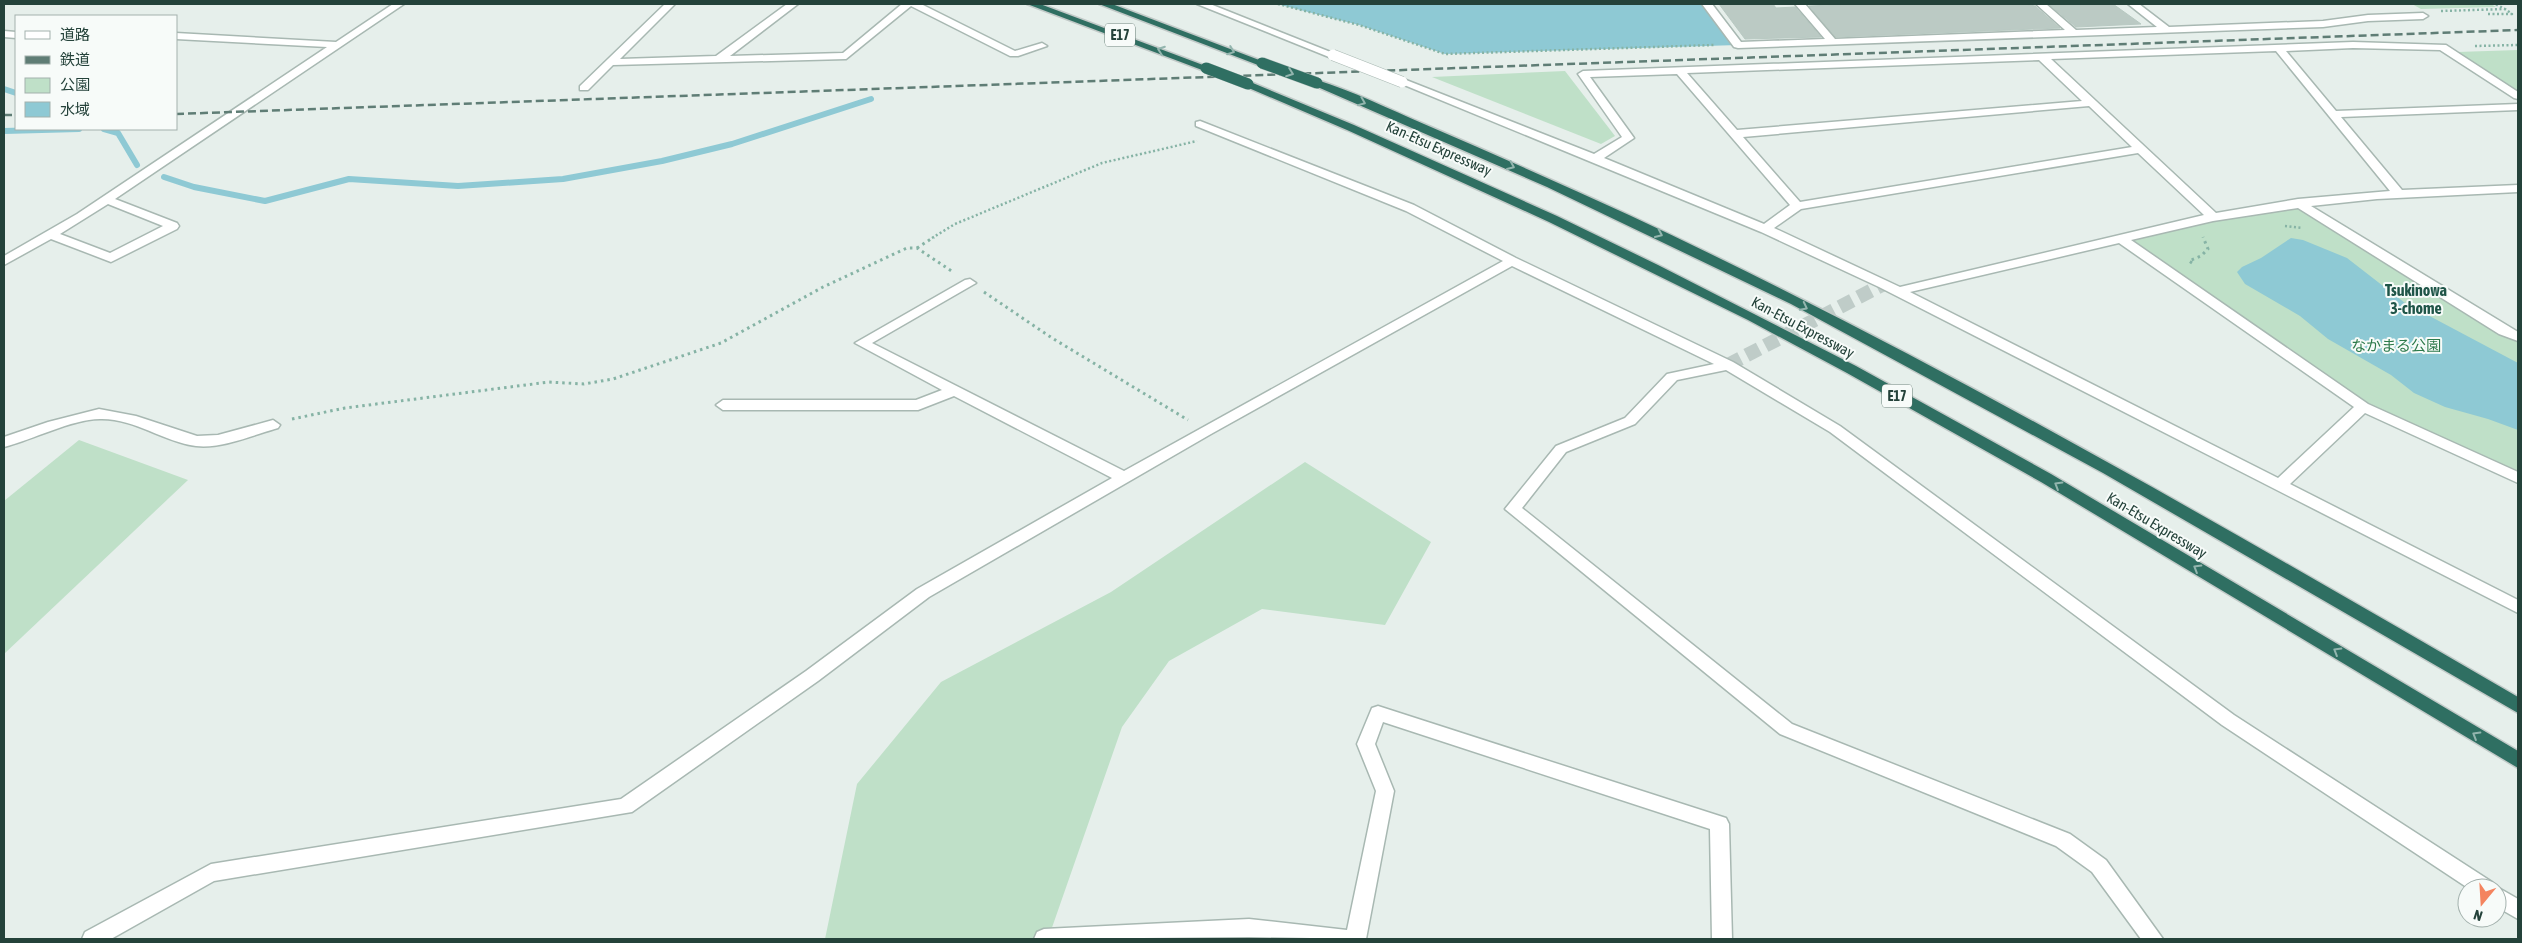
<svg xmlns="http://www.w3.org/2000/svg" width="2522" height="943" font-family="'Asap Condensed','Noto Sans JP',sans-serif">
<rect width="100%" height="100%" fill="#e6efeb"/>
<g fill="#bfe0c8">
<path d="M2412,4H2491L2496,7L2421,9Z"/>
<path d="M2518,50V92L2457,52Z"/>
<path d="M1565,71L1615,136L1601,144L1432,77Z"/>
<path d="M2298,203L2504,331L2518,337V478L2363,407L2121,239Z"/>
<path d="M79,440L188,480L4,654V501Z"/>
<path d="M1305,462L1431,542L1385,625L1262,609L1169,661L1122,727L1048,939H825L857,784L941,682L1111,592Z"/>
</g>
<g fill="#8ec9d4">
<path d="M1277,4H1707L1738,45L1445,54L1359,25Z"/>
<path d="M2291,238L2303,240L2347,258L2405,303L2518,363V430L2488,419L2445,407L2414,393L2391,375L2328,339L2300,316L2245,284L2237,272L2242,267L2261,258Z"/>
</g>
<g fill="none" stroke-linecap="round" stroke-linejoin="round">
<g stroke="#8ec9d4" stroke-width="6">
<path d="M4,89L16,93"/>
<path d="M104,129L118,133L137,165"/>
<path d="M4,131L79,129"/>
<path d="M164,177L194,187L265,201L349,179L458,186L563,179L662,161L732,144L871,99"/>
</g>
</g>
<g fill="#bbcac4" stroke="#b8c9c2">
<path d="M1719,4H1773L1776,8L1795,7L1821,37L1745,39Z"/>
<path d="M1852,4H2025L2035,6L2060,28L1835,37L1809,6Z"/>
<path d="M2113,4L2141,24L2076,27L2050,5Z"/>
</g>
<g fill="none" stroke-linecap="round" stroke-linejoin="round">
<path stroke="#bfccc8" stroke-width="14" stroke-dasharray="14 7" stroke-linecap="butt" d="M1728,365L1884,284"/>
<g stroke="#a8b8b2" stroke-width="3">
<g id="minor">
<path d="M393,4H404L115,199L177,223L179,226L177,229L111,262L51,239L4,265V256L77,214L327,47L176,39V33L336,42ZM108,204L163,226L110,253L60,234Z"/>
<path d="M665,4H675L620,59L716,56L787,4H798L730,56L843,53L902,4H921L1015,51L1042,43L1047,46L1018,56H1010L911,6L846,59L613,65L588,90H580V86Z"/>
<path d="M1197,4H1210L1338,55L1329,57Z"/>
<path d="M1702,4H1712L1741,42L1825,39L1795,4H1805L1835,39L2065,30L2036,4H2046L2076,30L2157,27L2128,4H2139L2169,27L2323,21L2368,15L2423,13L2428,16L2423,19L2368,21L2323,27L1738,48L1734,47Z"/>
<path d="M4,31L16,32V38L4,37Z"/>
<path d="M2353,42L2446,45L2518,92V99L2514,98L2440,50L2353,48L2286,51L2336,111L2518,104V110L2341,117L2402,190L2518,185V192L2377,199L2311,206L2518,332V341L2499,334L2298,208L2213,221L2131,240L2368,404L2518,472V483L2365,413L2290,484L2518,600V613L1879,287L1761,232L1397,82L1398,80H1406L1594,154L1622,137L1578,74L1583,71ZM2276,51L2390,191L2298,199L2216,213L2051,59ZM2039,60L2082,101L1737,130L1687,73ZM1677,74L1790,205L1764,224L1604,158L1634,138L1590,77ZM2089,106L2132,147L1800,202L1743,137ZM2138,153L2204,215L1900,287L1774,228L1801,209ZM2119,243L2354,407L2278,478L1910,292Z"/>
<path d="M1200,121L1414,205L1516,258L1733,362L1840,426L2234,715L2492,882L2495,888L2497,887L2518,899V919L2497,907V888H2468L2222,725L1830,432L1726,370L1677,380L1635,424L1566,452L1522,508L1792,724L2070,834L2106,860L2163,939H2141L2092,872L2056,846L1780,734L1505,509L1556,446L1625,418L1667,374L1714,364L1512,266L1211,434L929,597L818,681L632,812L214,881L111,939H82L85,932L211,864L621,799L806,671L917,589L1112,478L954,396L918,410H723L716,405L723,400H916L942,390L855,343L965,280L970,279L976,283L872,343L1124,471L1503,261L1406,211L1196,126V122Z"/>
<path d="M99,409L136,416L197,436L218,435L273,420L280,425L278,428C253,435 222,449 196,446C164,442 134,418 100,419C72,419 32,440 4,447V437L48,422Z"/>
<path d="M1378,706L1726,818L1729,824L1732,939H1712L1710,829L1383,722L1375,744L1394,791L1366,939L1249,937L1034,939L1037,932L1044,929L1249,919L1347,930L1376,791L1357,744L1372,708Z"/>
</g>
</g>
<g stroke="#c2cac8" stroke-width="3">
<g id="highway">
<path d="M1027,4H1040L1211,68L1202,70Z"/>
<path d="M1099,4H1112L1267,63L1258,65Z"/>
<path d="M1317,80C1353,91 1389,109 1424,124C1492,153 1561,184 1629,215C1935,358 2226,528 2518,697V713L2103,473L1791,304L1547,187L1313,85V81Z"/>
<path d="M1248,81L1354,125L1557,216L1658,265L1856,366L2051,474L2518,751V768L2041,482L1847,373L1748,320L1549,222L1347,130L1244,86L1243,84Z"/>
</g>
</g>
<g stroke="#86b3a5" stroke-width="2.5" stroke-dasharray="2 2.5" stroke-linecap="butt">
<path d="M1278,4L1359,25L1445,54L1714,45"/>
<path d="M2441,11L2505,9L2495,4"/>
<path d="M2488,14H2512L2505,9"/>
<path d="M2475,46L2518,45"/>
<path d="M2285,226L2302,228"/>
<path d="M932,238L955,224L1102,163L1197,141"/>
</g>
<g stroke="#86b3a5" stroke-width="3" stroke-dasharray="2.5 4" stroke-linecap="butt">
<path d="M917,248L934,237"/>
<path d="M2192,263L2189,261L2201,256L2208,249L2203,237"/>
<path d="M984,292L1052,338L1188,420"/>
<path d="M292,419L345,408L549,382L584,384L613,379L721,343L823,287L907,248H917L953,272"/>
</g>
<use href="#minor" fill="#fff" fill-rule="evenodd"/>
<use href="#highway" fill="#2f6f62" fill-rule="evenodd"/>
<g stroke="#5f7d75" stroke-width="2.5" stroke-dasharray="8 4" stroke-linecap="butt">
<path d="M176,114L2518,30"/>
<path d="M4,115H16"/>
</g>
<g stroke="#a8b8b2" stroke-width="12" stroke-linecap="butt">
<path id="minor-bridge" d="M1333,55L1402,82"/>
</g>
<g stroke="#c2cac8" stroke-width="12" stroke-linecap="butt">
<g id="highway-bridge">
<path d="M1262,63L1317,83"/>
<path d="M1206,68L1248,84"/>
</g>
</g>
<use href="#minor-bridge" stroke="#fff" stroke-width="11"/>
<use href="#highway-bridge" stroke="#2f6f62" stroke-width="11"/>
</g>
<defs><path id="oneway-chevron" d="M-2-3.5L2.5 0L-2 3.5" fill="none" stroke-width="1.6" stroke-linecap="round" stroke-linejoin="round" transform="scale(1.25)"/></defs>
<g stroke="#93b5ae">
<use href="#oneway-chevron" transform="translate(1161 50) rotate(-160)"/>
<use href="#oneway-chevron" transform="translate(1231 51) rotate(21)"/>
<use href="#oneway-chevron" transform="translate(1290 73) rotate(20)"/>
<use href="#oneway-chevron" transform="translate(1362 102) rotate(22)"/>
<use href="#oneway-chevron" transform="translate(1511 166) rotate(24)"/>
<use href="#oneway-chevron" transform="translate(1659 234) rotate(25)"/>
<use href="#oneway-chevron" transform="translate(1804 307) rotate(27)"/>
<use href="#oneway-chevron" transform="translate(2058 485) rotate(-149)"/>
<use href="#oneway-chevron" transform="translate(2197 568) rotate(-149)"/>
<use href="#oneway-chevron" transform="translate(2337 651) rotate(-149)"/>
<use href="#oneway-chevron" transform="translate(2476 735) rotate(-149)"/>
</g>
<g text-anchor="middle" dominant-baseline="central" stroke-width="4" stroke-linejoin="round" paint-order="stroke">
<g fill="#f7fbf9" stroke="#637a73" stroke-width="1">
<rect x="1105" y="23.5" width="30" height="23" rx="4"/>
<rect x="1882" y="384.5" width="30" height="23" rx="4"/>
</g>
<g font-size="14" font-weight="bold" fill="#24423a">
<text x="1120" y="35">E17</text>
<text x="1897" y="396">E17</text>
</g>
<g font-size="15" fill="#24423a" stroke="#f7fbf9">
<text transform="translate(1439 148) rotate(24)">Kan-Etsu Expressway</text>
<text transform="translate(1803 327) rotate(28)">Kan-Etsu Expressway</text>
<text transform="translate(2157 525) rotate(31)">Kan-Etsu Expressway</text>
</g>
<g font-size="15" fill="#2d7a4b" stroke="#f7fbf9">
<text x="2396" y="345">なかまる公園</text>
</g>
<g font-size="16" font-weight="bold" fill="#1f5548" stroke="#f7fbf9">
<text x="2416" y="290">Tsukinowa<tspan x="2416" dy="18">3-chome</tspan></text>
</g>
</g>
<rect width="2522" height="943" fill="none" stroke="#24423a" stroke-width="10"/>
<rect x="15" y="15" width="162" height="115" fill="#f7fbf9" stroke="#a3b1ad"/>
<rect x="25" y="31" width="25" height="8" fill="#ffffff" stroke="#a3b1ad"/>
<text x="60" y="40" font-size="15" fill="#24423a">道路</text>
<rect x="25" y="56" width="25" height="8" fill="#5f7d75" stroke="#a3b1ad"/>
<text x="60" y="65" font-size="15" fill="#24423a">鉄道</text>
<rect x="25" y="78" width="25" height="15" fill="#bfe0c8" stroke="#a3b1ad"/>
<text x="60" y="90" font-size="15" fill="#24423a">公園</text>
<rect x="25" y="102" width="25" height="15" fill="#8ec9d4" stroke="#a3b1ad"/>
<text x="60" y="115" font-size="15" fill="#24423a">水域</text>
<g transform="translate(2482 903) rotate(198)"><circle r="24" fill="#f7fbf9" stroke="#a3b1ad"/>
<path d="M0-4L9 19L0 12L-9 19Z" fill="#f4845f"/>
<text y="-8" font-size="14" font-weight="bold" text-anchor="middle" fill="#24423a">N</text>
</g>
</svg>
